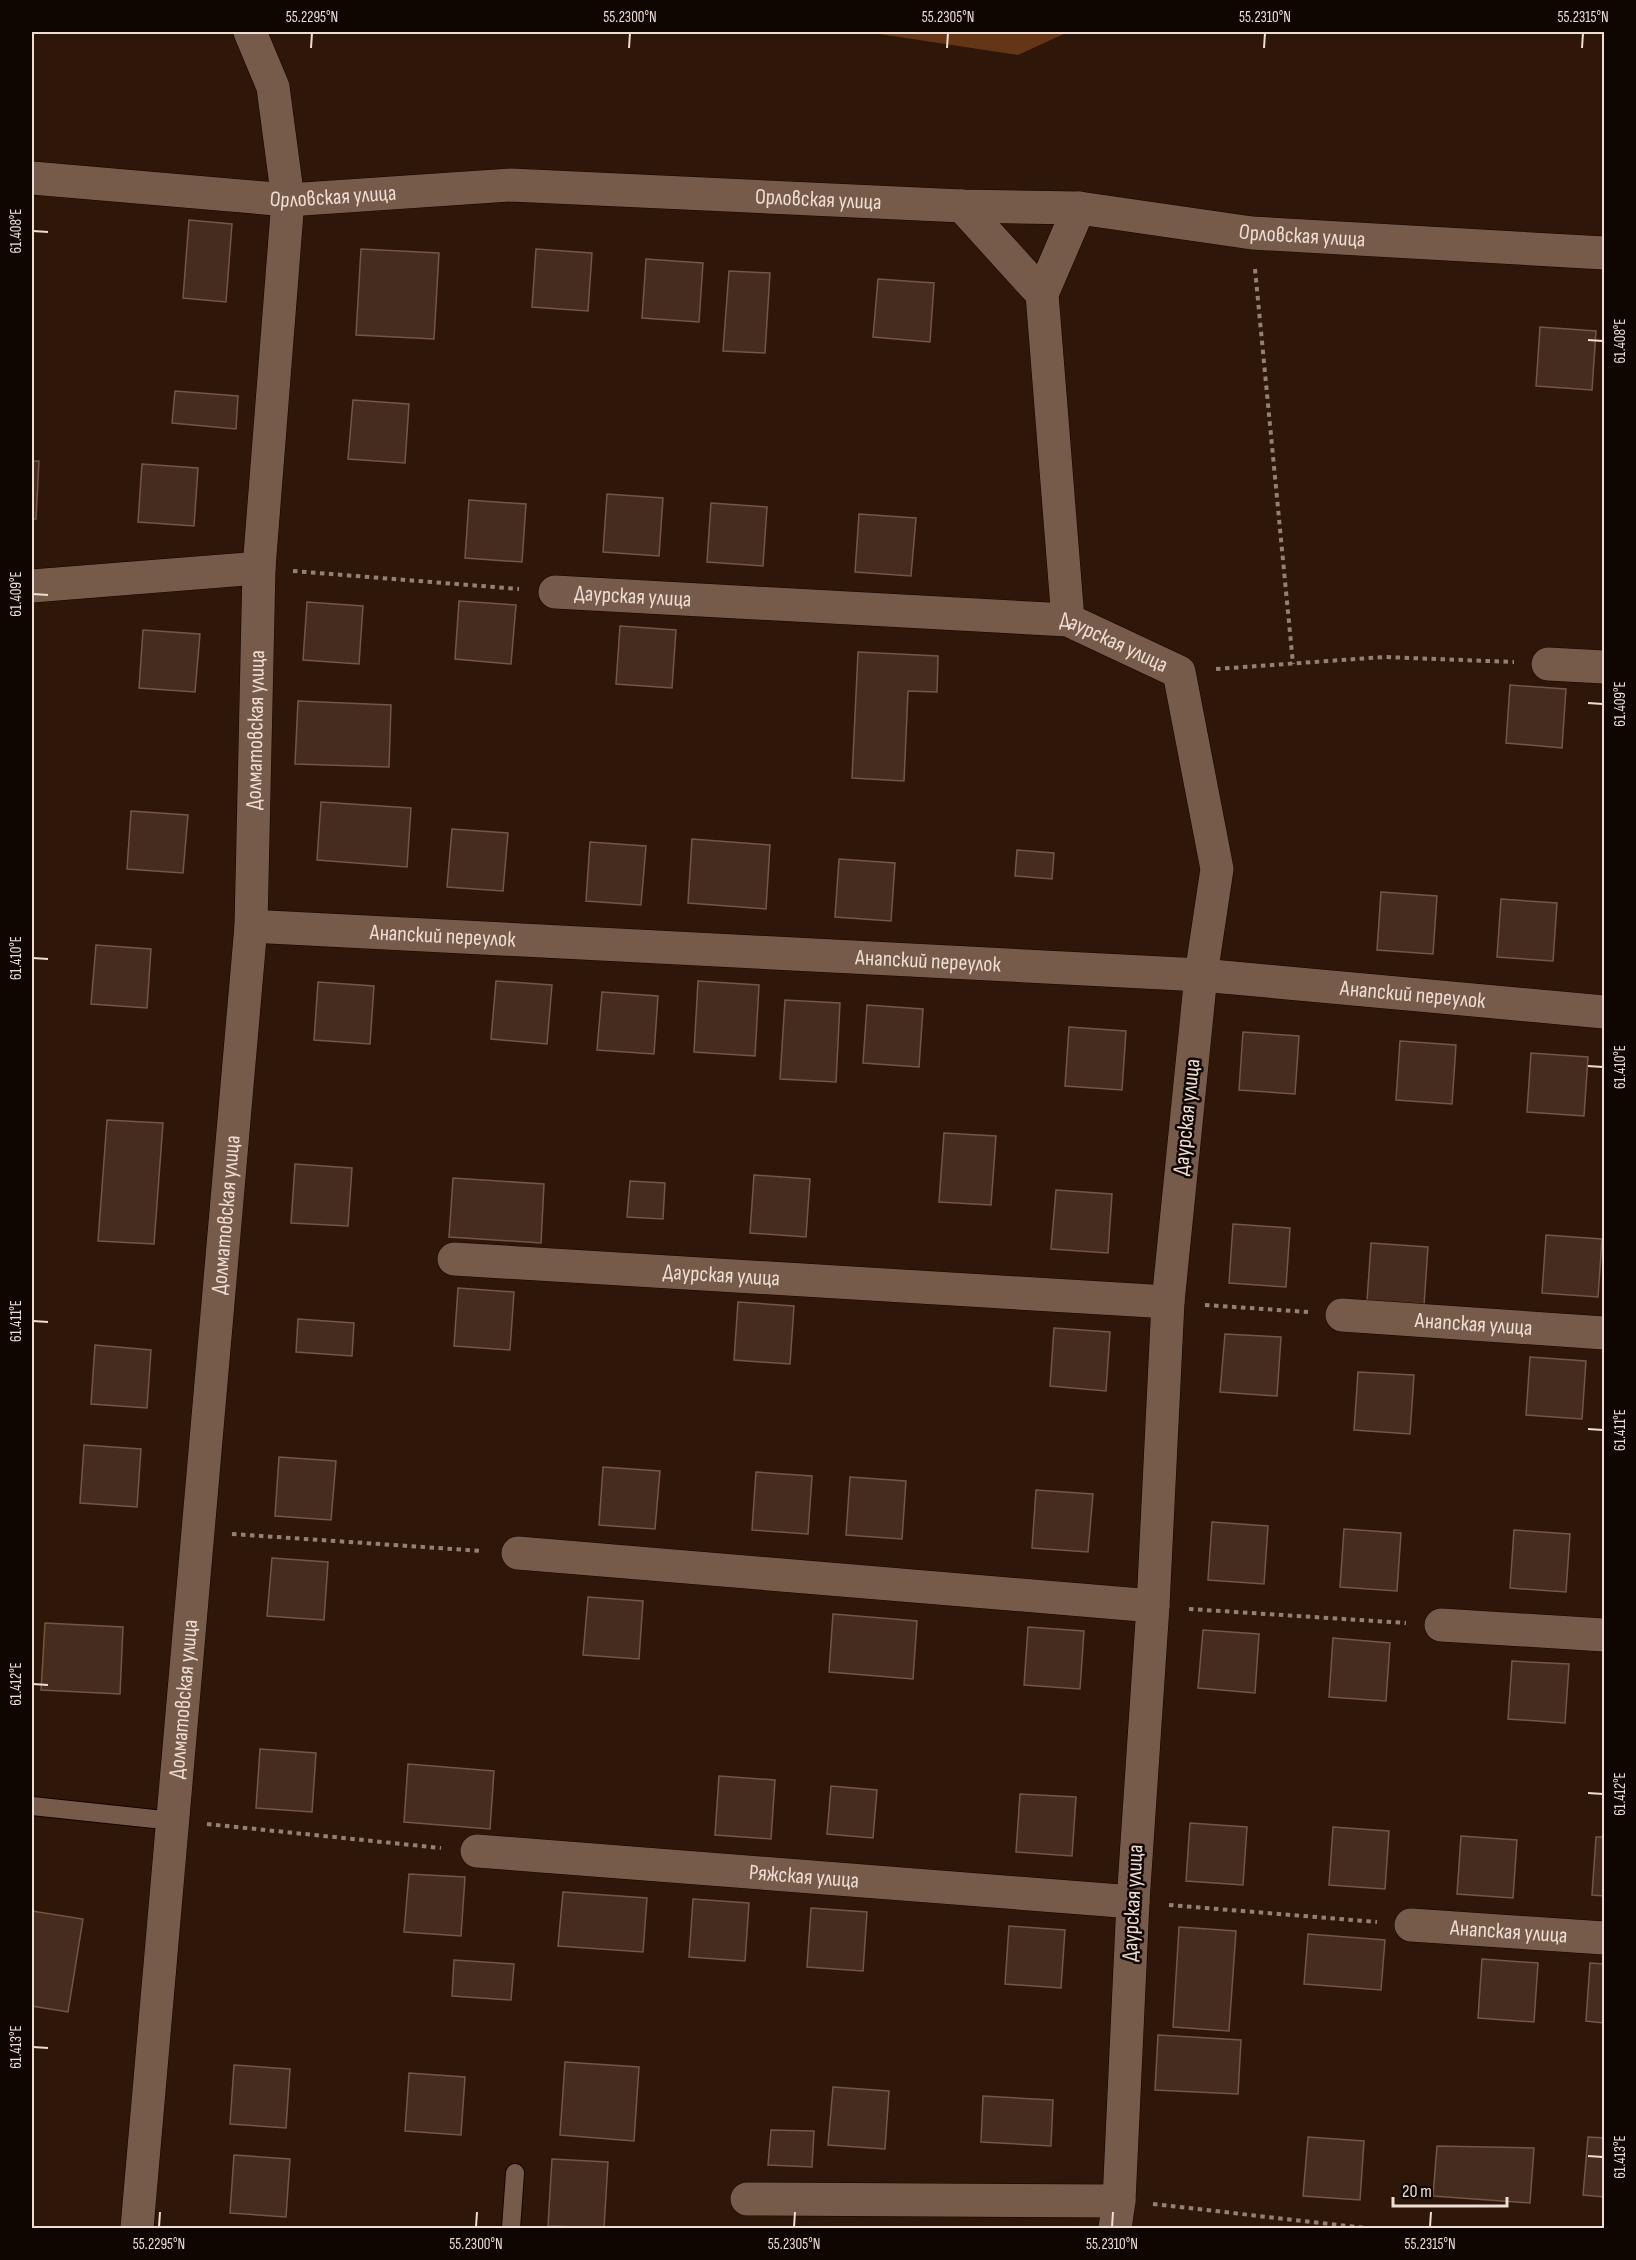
<svg xmlns="http://www.w3.org/2000/svg" width="1636" height="2260" font-family="'Sofia Sans Condensed',sans-serif">
<rect width="100%" height="100%" fill="#2e1708"/>
<path fill="#643617" d="M866,32H1068L1018,55Z"/>
<g fill="#462b1f" stroke="#735648" stroke-width="1.5">
<path d="M189,220L232,224L226,302L183,298Z"/>
<path d="M361,249L439,253L434,339L356,335Z"/>
<path d="M536,249L592,253L588,311L532,307Z"/>
<path d="M646,259L703,263L699,322L642,318Z"/>
<path d="M729,271L770,273L765,353L723,351Z"/>
<path d="M878,279L934,283L930,342L873,337Z"/>
<path d="M1540,327L1596,331L1592,390L1536,386Z"/>
<path d="M175,391L238,396L236,429L172,423Z"/>
<path d="M353,400L409,404L405,463L348,459Z"/>
<path d="M32,461H39L36,519H32Z"/>
<path d="M142,464L198,468L194,526L138,522Z"/>
<path d="M607,494L663,498L659,556L603,552Z"/>
<path d="M469,500L526,504L522,562L465,558Z"/>
<path d="M711,503L767,507L763,566L707,562Z"/>
<path d="M859,514L916,518L911,576L855,572Z"/>
<path d="M459,601L516,605L511,664L455,659Z"/>
<path d="M307,602L363,606L359,664L303,660Z"/>
<path d="M620,626L676,630L672,688L616,684Z"/>
<path d="M143,630L200,634L195,692L139,688Z"/>
<path d="M858,652L938,656L937,692L908,691L904,781L852,778Z"/>
<path d="M1510,685L1566,689L1562,748L1506,743Z"/>
<path d="M298,701L391,705L389,767L295,764Z"/>
<path d="M321,802L411,808L407,867L317,860Z"/>
<path d="M131,811L188,815L183,873L127,869Z"/>
<path d="M452,829L508,833L503,891L447,887Z"/>
<path d="M692,839L770,845L766,909L688,903Z"/>
<path d="M590,842L646,846L641,905L586,901Z"/>
<path d="M1017,850L1054,853L1052,879L1015,876Z"/>
<path d="M839,859L895,863L891,921L835,917Z"/>
<path d="M1381,892L1437,896L1433,954L1377,950Z"/>
<path d="M1501,899L1557,903L1553,961L1497,957Z"/>
<path d="M96,945L151,949L147,1008L91,1004Z"/>
<path d="M496,981L552,985L547,1044L491,1039Z"/>
<path d="M698,981L759,985L755,1056L694,1052Z"/>
<path d="M318,982L374,986L370,1044L314,1040Z"/>
<path d="M602,992L658,996L654,1054L597,1050Z"/>
<path d="M785,1000L840,1003L836,1082L780,1079Z"/>
<path d="M867,1005L923,1009L919,1067L863,1063Z"/>
<path d="M1069,1027L1126,1031L1122,1090L1065,1086Z"/>
<path d="M1243,1032L1299,1036L1295,1094L1239,1090Z"/>
<path d="M1400,1041L1456,1045L1452,1104L1396,1100Z"/>
<path d="M1531,1053L1588,1057L1584,1116L1527,1112Z"/>
<path d="M107,1120L163,1123L154,1244L98,1241Z"/>
<path d="M944,1133L996,1136L991,1205L939,1202Z"/>
<path d="M295,1164L352,1168L348,1226L291,1223Z"/>
<path d="M754,1175L810,1179L806,1237L750,1233Z"/>
<path d="M453,1178L544,1184L541,1243L449,1237Z"/>
<path d="M630,1181L665,1183L663,1219L627,1217Z"/>
<path d="M1056,1190L1112,1194L1108,1253L1051,1249Z"/>
<path d="M1233,1224L1290,1228L1286,1287L1229,1283Z"/>
<path d="M1546,1235L1602,1239L1598,1297L1542,1293Z"/>
<path d="M1371,1243L1428,1247L1424,1305L1367,1301Z"/>
<path d="M458,1288L514,1292L510,1350L454,1346Z"/>
<path d="M738,1302L794,1306L790,1364L734,1360Z"/>
<path d="M298,1319L354,1323L352,1356L296,1352Z"/>
<path d="M1054,1328L1110,1332L1106,1391L1050,1386Z"/>
<path d="M1225,1334L1281,1337L1277,1396L1220,1392Z"/>
<path d="M95,1345L151,1350L147,1408L91,1404Z"/>
<path d="M1530,1357L1586,1361L1582,1419L1526,1415Z"/>
<path d="M1358,1372L1414,1375L1410,1434L1354,1430Z"/>
<path d="M84,1445L141,1449L137,1507L80,1503Z"/>
<path d="M279,1457L336,1461L331,1520L275,1516Z"/>
<path d="M603,1467L660,1471L655,1529L599,1525Z"/>
<path d="M756,1472L812,1476L808,1534L752,1530Z"/>
<path d="M850,1477L906,1481L902,1539L846,1535Z"/>
<path d="M1036,1490L1093,1494L1088,1552L1032,1548Z"/>
<path d="M1212,1522L1268,1526L1264,1584L1208,1580Z"/>
<path d="M1344,1529L1401,1533L1397,1591L1340,1587Z"/>
<path d="M1514,1530L1570,1534L1566,1592L1510,1588Z"/>
<path d="M272,1558L328,1562L324,1620L267,1616Z"/>
<path d="M588,1597L643,1601L639,1659L583,1655Z"/>
<path d="M833,1614L917,1621L913,1679L829,1672Z"/>
<path d="M45,1623L123,1627L120,1694L41,1690Z"/>
<path d="M1028,1627L1084,1631L1080,1689L1024,1685Z"/>
<path d="M1203,1630L1259,1634L1255,1693L1198,1688Z"/>
<path d="M1333,1638L1390,1643L1386,1701L1329,1697Z"/>
<path d="M1512,1661L1569,1664L1565,1723L1508,1719Z"/>
<path d="M260,1749L316,1753L312,1812L256,1808Z"/>
<path d="M408,1764L494,1771L490,1829L404,1822Z"/>
<path d="M719,1776L775,1780L771,1839L715,1835Z"/>
<path d="M831,1786L877,1790L873,1838L827,1834Z"/>
<path d="M1020,1794L1076,1797L1072,1856L1016,1852Z"/>
<path d="M1190,1823L1247,1827L1243,1885L1186,1881Z"/>
<path d="M1333,1827L1389,1831L1385,1889L1329,1885Z"/>
<path d="M1461,1836L1517,1840L1513,1898L1457,1894Z"/>
<path d="M1596,1837H1604V1896L1592,1895Z"/>
<path d="M409,1874L465,1877L461,1936L404,1932Z"/>
<path d="M563,1892L647,1898L643,1952L558,1946Z"/>
<path d="M693,1899L749,1903L745,1961L689,1957Z"/>
<path d="M811,1908L867,1912L863,1971L807,1967Z"/>
<path d="M32,1911L83,1919L68,2012L32,2006Z"/>
<path d="M1009,1926L1065,1930L1061,1988L1005,1984Z"/>
<path d="M1179,1927L1236,1931L1229,2031L1173,2027Z"/>
<path d="M1308,1934L1385,1940L1381,1990L1304,1984Z"/>
<path d="M1482,1959L1538,1963L1534,2022L1478,2018Z"/>
<path d="M454,1960L514,1964L511,2000L452,1996Z"/>
<path d="M1590,1963L1604,1964V2023L1586,2021Z"/>
<path d="M1158,2035L1241,2040L1238,2094L1155,2090Z"/>
<path d="M565,2062L639,2067L634,2141L560,2135Z"/>
<path d="M234,2065L290,2069L286,2128L230,2124Z"/>
<path d="M409,2073L465,2077L461,2135L405,2131Z"/>
<path d="M833,2087L889,2091L885,2149L828,2145Z"/>
<path d="M983,2096L1053,2100L1051,2146L981,2142Z"/>
<path d="M771,2130L814,2131L812,2167L768,2165Z"/>
<path d="M1308,2137L1364,2141L1360,2200L1303,2196Z"/>
<path d="M1588,2137L1604,2138V2197L1583,2195Z"/>
<path d="M1437,2146L1534,2148L1530,2203L1433,2196Z"/>
<path d="M234,2155L290,2159L286,2217L230,2213Z"/>
<path d="M552,2159L608,2162L604,2228L548,2226Z"/>
</g>
<g fill="none" stroke-linecap="round" stroke-linejoin="round">
<g stroke="#150300" stroke-width="20">
<g id="lane">
<path d="M32,1806L173,1821"/>
<path d="M511,2228L515,2173"/>
</g>
</g>
<g stroke="#150300" stroke-width="34">
<g id="street">
<path id="s1" d="M32,178L288,200L511,185L962,206L1079,208L1252,233L1604,253"/>
<path d="M962,206L1042,294L1068,620"/>
<path d="M1042,294L1079,208"/>
<path d="M32,586L259,568"/>
<path id="s2" d="M555,592L1068,620L1179,672L1217,869L1201,975L1168,1302L1153,1606L1133,1902L1119,2201L1115,2228"/>
<path d="M1548,664L1604,667"/>
<path id="s3" d="M251,926L1201,975L1604,1012"/>
<path id="s4" d="M454,1259L1168,1302"/>
<path id="s5" d="M1342,1315L1604,1333"/>
<path d="M518,1553L1153,1606"/>
<path d="M1441,1625L1604,1635"/>
<path id="s6" d="M477,1851L1133,1902"/>
<path id="s7" d="M1411,1925L1604,1938"/>
<path d="M747,2199L1119,2201"/>
<path id="s8" d="M137,2228L251,926L259,568L288,200L273,87L250,32"/>
</g>
</g>
<g stroke="#958174" stroke-width="4" stroke-dasharray="4.5 4.5" stroke-linecap="butt">
<path d="M1255,269L1293,664"/>
<path d="M293,571L519,589"/>
<path d="M1216,669L1384,657L1514,662"/>
<path d="M1205,1305L1308,1312"/>
<path d="M232,1534L482,1551"/>
<path d="M1189,1609L1406,1623"/>
<path d="M207,1824L441,1848"/>
<path d="M1169,1905L1377,1922"/>
<path d="M1153,2204L1365,2228"/>
</g>
<use href="#lane" stroke="#775b4a" stroke-width="18"/>
<use href="#street" stroke="#775b4a" stroke-width="33"/>
</g>
<path fill="none" stroke="#eeddd3" stroke-width="2" d="M311,48L312,33M629,48L630,33M947,48L948,33M1264,48L1265,33M1582,48L1583,33M33,231L48,232M1588,340L1603,341M33,594L48,595M1588,703L1603,704M33,958L48,959M1588,1066L1603,1067M33,1321L48,1322M1588,1429L1603,1430M33,1684L48,1685M1588,1793L1603,1794M33,2047L48,2048M1588,2156L1603,2157M159,2227L160,2212M476,2227L477,2212M794,2227L795,2212M1112,2227L1113,2212M1430,2227L1431,2212"/>
<g text-anchor="middle" dominant-baseline="central" stroke-width="5" stroke-linejoin="round" paint-order="stroke">
<g font-size="22" fill="#eeddd3" stroke="#0f0602">
<text stroke="none"><textPath href="#s1" startOffset="302">Орловская улица</textPath></text>
<text stroke="none"><textPath href="#s1" startOffset="788">Орловская улица</textPath></text>
<text stroke="none"><textPath href="#s1" startOffset="1274">Орловская улица</textPath></text>
<text stroke="none"><textPath href="#s2" startOffset="78">Даурская улица</textPath></text>
<text stroke="none"><textPath href="#s2" startOffset="564">Даурская улица</textPath></text>
<text stroke="none"><textPath href="#s8" startOffset="1503">Долматовская улица</textPath></text>
<text stroke="none"><textPath href="#s3" startOffset="192">Анапский переулок</textPath></text>
<text stroke="none"><textPath href="#s3" startOffset="678">Анапский переулок</textPath></text>
<text stroke="none"><textPath href="#s3" startOffset="1164">Анапский переулок</textPath></text>
<text transform="translate(1187 1117) rotate(-84)">Даурская улица</text>
<text stroke="none"><textPath href="#s8" startOffset="1017">Долматовская улица</textPath></text>
<text stroke="none"><textPath href="#s4" startOffset="268">Даурская улица</textPath></text>
<text stroke="none"><textPath href="#s5" startOffset="132">Анапская улица</textPath></text>
<text stroke="none"><textPath href="#s8" startOffset="531">Долматовская улица</textPath></text>
<text stroke="none"><textPath href="#s6" startOffset="328">Ряжская улица</textPath></text>
<text transform="translate(1133 1903) rotate(-87)">Даурская улица</text>
<text stroke="none"><textPath href="#s7" startOffset="98">Анапская улица</textPath></text>
</g>
</g>
<rect width="1636" height="2260" fill="none" stroke="#0f0602" stroke-width="66"/>
<path d="M1393 2197v9h114v-9" fill="none" stroke="#eeddd3" stroke-width="3"/>
<text x="1402" y="2197" font-size="18" fill="#eeddd3" stroke="#0f0602" stroke-width="4.5" paint-order="stroke">20 m</text>
<rect x="33" y="33" width="1570" height="2194" fill="none" stroke="#eeddd3" stroke-width="2"/>
<g font-size="15" text-anchor="middle" fill="#eeddd3">
<text x="312" y="22">55.2295°N</text>
<text x="630" y="22">55.2300°N</text>
<text x="948" y="22">55.2305°N</text>
<text x="1265" y="22">55.2310°N</text>
<text x="1583" y="22">55.2315°N</text>
<text transform="translate(16 231) rotate(-90)" y="5">61.408°E</text>
<text transform="translate(1620 341) rotate(-90)" y="5">61.408°E</text>
<text transform="translate(16 594) rotate(-90)" y="5">61.409°E</text>
<text transform="translate(1620 704) rotate(-90)" y="5">61.409°E</text>
<text transform="translate(16 958) rotate(-90)" y="5">61.410°E</text>
<text transform="translate(1620 1067) rotate(-90)" y="5">61.410°E</text>
<text transform="translate(16 1321) rotate(-90)" y="5">61.411°E</text>
<text transform="translate(1620 1430) rotate(-90)" y="5">61.411°E</text>
<text transform="translate(16 1684) rotate(-90)" y="5">61.412°E</text>
<text transform="translate(1620 1794) rotate(-90)" y="5">61.412°E</text>
<text transform="translate(16 2047) rotate(-90)" y="5">61.413°E</text>
<text transform="translate(1620 2157) rotate(-90)" y="5">61.413°E</text>
<text x="159" y="2249">55.2295°N</text>
<text x="476" y="2249">55.2300°N</text>
<text x="794" y="2249">55.2305°N</text>
<text x="1112" y="2249">55.2310°N</text>
<text x="1430" y="2249">55.2315°N</text>
</g>
</svg>
